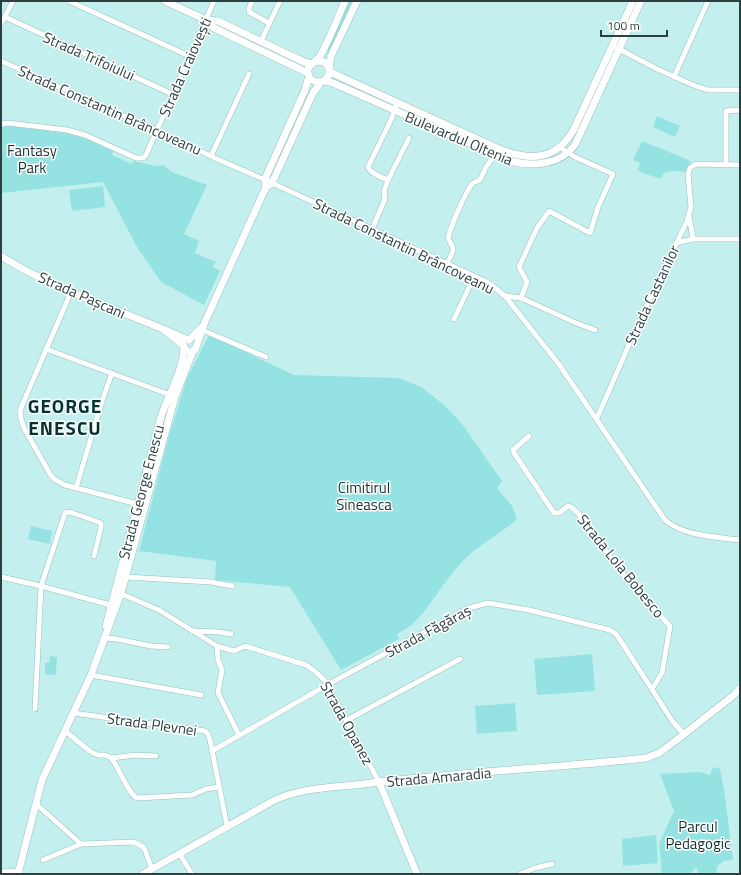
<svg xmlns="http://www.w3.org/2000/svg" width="741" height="875" font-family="'Titillium Web',sans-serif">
<rect width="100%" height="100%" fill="#c3f0ef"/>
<g fill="#94e3e2">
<path d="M347,1H355L331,53L325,50Z"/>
<path d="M657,116L680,126L675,137L653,127Z"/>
<path d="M14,126L69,134L84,138L113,151L112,155L132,164L133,161L156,166L163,165L172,172L207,185L184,234L199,241L195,253L216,262L213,267L220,271L204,305L161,282L137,247L103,182L1,193V127Z"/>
<path d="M642,141L691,161L686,172C676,172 664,168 661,179L640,172L638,169L640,163L633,160Z"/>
<path d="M103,186L105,207L72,211L69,190Z"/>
<path d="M209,335L294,375L398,378L421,387L444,405L463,425L502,481L497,488L512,506L517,519C500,535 479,544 463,561C444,580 432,605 413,624C408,628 402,631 397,634L399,639L341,670L290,587L215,580L216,561L139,551L169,436L187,378Z"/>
<path d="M31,526L52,531L50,544L28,539Z"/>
<path d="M592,654L595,691L537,695L534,659Z"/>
<path d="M50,656L57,657L56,675L45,674V663H49Z"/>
<path d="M515,703L517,731L477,734L475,706Z"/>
<path d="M713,767L720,769L725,796L733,860L724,861L717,866L716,874H699L696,867L690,874H662L659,844L674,811L660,774L700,772L710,775Z"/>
<path d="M656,835L658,863L623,866L622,839Z"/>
</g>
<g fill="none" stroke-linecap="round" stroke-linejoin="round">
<g stroke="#94c0bf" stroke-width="6">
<g id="street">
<path d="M69,1L189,56"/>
<path d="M252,1L249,8V12L269,23"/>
<path d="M5,17L172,94"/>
<path d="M1,24L13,1"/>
<path d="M261,41L280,1"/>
<path d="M617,48L657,69L693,85L708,90H740"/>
<path d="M1,61L156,130L217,159L272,183L489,283L505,296L512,305L558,363L665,520C683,536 717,537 740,540"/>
<path d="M674,77L708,1"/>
<path d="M1,124L8,123L67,130L85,135L136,158H143L146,155L214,1"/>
<path d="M211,156L249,74"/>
<path d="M726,165V111L740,110"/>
<path d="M388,180C381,177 371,174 368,167L391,120L397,103"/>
<path d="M689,216L693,239"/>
<path d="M372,229L385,199L384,191L388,180L409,138"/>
<path d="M676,243L693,239H740"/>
<path d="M447,264L453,251V248L448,238C450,228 465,193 472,184C474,182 477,181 480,180L486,167L496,153"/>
<path d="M71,292L23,403L20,411L21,419L24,428L50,474L54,479L65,485L145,506"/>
<path d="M505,296L521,298L576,323L595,330"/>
<path d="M521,298L527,282L519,267L537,228L549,211L590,233L598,207L613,174L575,157L561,148"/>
<path d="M454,319L474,277"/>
<path d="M202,330L266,357"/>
<path d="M46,349L173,396"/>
<path d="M597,418L638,324L687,221L691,207L688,174L690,168L696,164L740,165"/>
<path d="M529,436L513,450L514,453L554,513H559L568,506L571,507L578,513L626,578L670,626L662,673L652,689"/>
<path d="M76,488L102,401L112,373"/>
<path d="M1,577L41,586L114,606"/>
<path d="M126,577L211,582L232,586"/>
<path d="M119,593L159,610L217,646L234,651L245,646L306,665L316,672L325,681L330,690L379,782"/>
<path d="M192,631L219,632L231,634"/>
<path d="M104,638L117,639L151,646L168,647"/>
<path d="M217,646L218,660L222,670L218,693L239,735"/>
<path d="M91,675L201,695"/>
<path d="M35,709L41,586L65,513L70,512L101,523V527L94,556"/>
<path d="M73,713L205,731L208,734L210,740L227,826"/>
<path d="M347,720L460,659"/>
<path d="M65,731L91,752L98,755H105L111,758L114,762C119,770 129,794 137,798L192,795L206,789L219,787"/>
<path d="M212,751L327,685L469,608L488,603L529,610L610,630L616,634L622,643L673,722L684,734"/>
<path d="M111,758L136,755L156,756"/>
<path d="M36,804L81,844"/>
<path d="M179,853L192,874"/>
<path d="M43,860L81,844L134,842L143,847L145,850L152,869"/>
<path d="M520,874L535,868L552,864"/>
</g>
</g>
<g stroke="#94c0bf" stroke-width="8">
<g id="secondary">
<path d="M165,1L206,20L218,21L304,62L312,64"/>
<path d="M206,20L214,28L308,73"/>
<path d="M315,62C321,60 326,62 329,68V75C323,86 306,83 308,70C309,64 317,61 320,56C330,39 337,19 345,1"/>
<path d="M329,68L331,56L357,1"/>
<path d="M330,72L499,149C529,161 555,161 573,131L633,1"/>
<path d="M325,81L333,83L510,161C533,167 560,165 575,145L641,1"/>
<path d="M266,187L265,179L305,90L309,76"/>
<path d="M1,256C59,293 126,311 188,340"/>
<path d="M164,330L184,346L187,352H191L195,350L204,324L266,187L272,183L313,93L321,82"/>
<path d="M189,340L202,327"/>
<path d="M106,626L161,417C168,394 183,372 184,348"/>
<path d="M379,782L417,874"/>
<path d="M1,873L19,872"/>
<path d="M18,874L42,780L91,675L121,593L175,397L193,351"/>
<path d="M143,874L271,802C301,786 338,788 371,783C463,772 555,768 646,758L659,753L674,742L734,695L740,688"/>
</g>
</g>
<use href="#street" stroke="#fff" stroke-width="5"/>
<use href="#secondary" stroke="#fff" stroke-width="7"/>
</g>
<g text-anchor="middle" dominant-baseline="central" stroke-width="3" stroke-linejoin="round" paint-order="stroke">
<g font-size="15" fill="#2d3f3f" stroke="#fff">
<text transform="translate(89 56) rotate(24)">Strada Trifoiului</text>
<text transform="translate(185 67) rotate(-66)">Strada Craiovești</text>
<text transform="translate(110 110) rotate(24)">Strada Constantin Brâncoveanu</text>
<text transform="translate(459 138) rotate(23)">Bulevardul Oltenia</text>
<text transform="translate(404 246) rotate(26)">Strada Constantin Brâncoveanu</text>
<text transform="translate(82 295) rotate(24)">Strada Pașcani</text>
<text transform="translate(652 295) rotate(-65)">Strada Castanilor</text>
<text transform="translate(141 492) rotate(-75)">Strada George Enescu</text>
<text transform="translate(621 566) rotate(51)">Strada Lola Bobesco</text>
<text transform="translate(428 631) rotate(-28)">Strada Făgăraș</text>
<text transform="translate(347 723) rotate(61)">Strada Opanez</text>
<text transform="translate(152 724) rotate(8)">Strada Plevnei</text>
<text transform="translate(439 777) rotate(-5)">Strada Amaradia</text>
</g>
<g font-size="15" fill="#193130" stroke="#fff">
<text x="32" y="150">Fantasy<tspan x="32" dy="17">Park</tspan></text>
<text x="364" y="487">Cimitirul<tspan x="364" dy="17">Sineasca</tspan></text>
<text x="698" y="826">Parcul<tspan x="698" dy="17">Pedagogic</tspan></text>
</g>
<g font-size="19" font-weight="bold" letter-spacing="1" fill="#053232" stroke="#fff">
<text x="65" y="405">GEORGE<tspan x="65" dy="22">ENESCU</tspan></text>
</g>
</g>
<rect width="741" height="875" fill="none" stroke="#2d3f3f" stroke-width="4"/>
<path d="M601 30v6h66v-6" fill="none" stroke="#2d3f3f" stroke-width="2"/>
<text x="607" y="30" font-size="12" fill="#2d3f3f" stroke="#ffffff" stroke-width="3" paint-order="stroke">100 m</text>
</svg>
